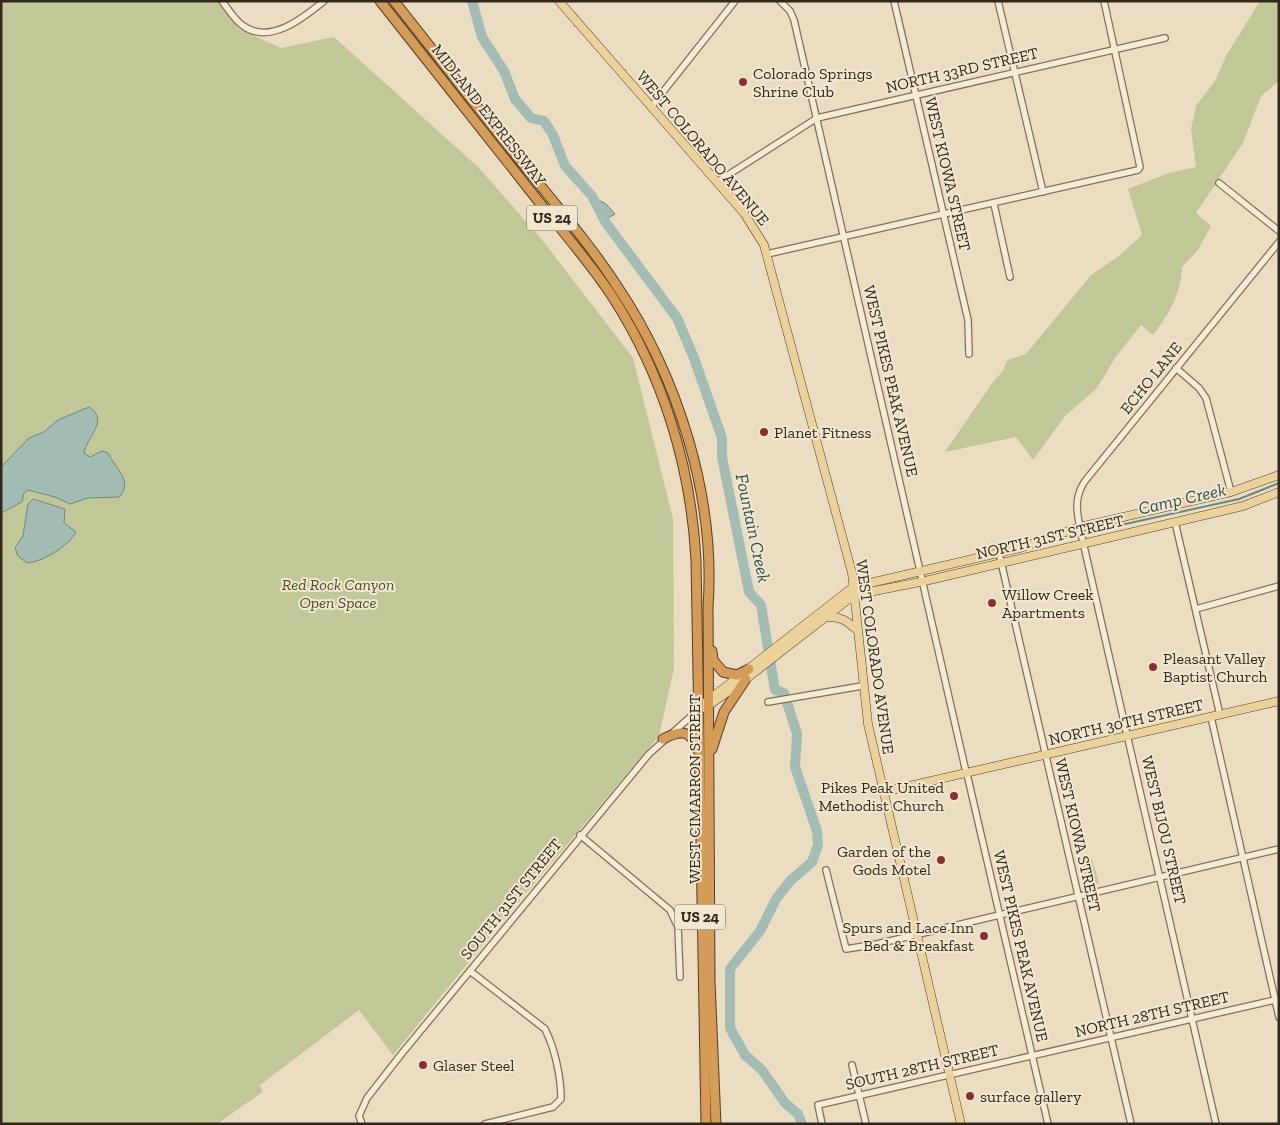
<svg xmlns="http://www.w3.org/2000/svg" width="1280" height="1125" font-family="'Zilla Slab',serif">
<rect width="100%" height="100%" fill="#eaddc1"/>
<g fill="#c1c796">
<path d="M1,1H217L239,29L281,48L334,37L479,168L543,241L633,358L673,519L674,668L659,736L499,925L393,1055L359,1010L260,1085L263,1092L217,1124H1Z"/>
<path d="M1260,1H1279V81L1261,96L1243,143L1196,213L1211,226L1198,250L1182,267C1181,294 1169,314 1153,335L1141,325L1115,358L1097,388L1065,416L1033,460L1016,437L945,452L993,382L1002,372L1008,360L1026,354L1091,275L1119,256L1142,235L1128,189L1169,173L1196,167L1191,129L1196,106L1215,81L1226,56Z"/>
<path d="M1092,859L1099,883L1085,886L1079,863Z"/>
</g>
<g fill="#a3bdb5" stroke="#6b8982">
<path d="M595,198L606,204L615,214L601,222L592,200Z"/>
<path d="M89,407C110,420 86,438 84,453L90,457L102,451L108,453C115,468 134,482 119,497L88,498L70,504L55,497L28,490L24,493L22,502L1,513V467L29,438L44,432L58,420Z"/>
<path d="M33,499L65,509L64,523L76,532C69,546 42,562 27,563L18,556L15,548L23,536L28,504Z"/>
</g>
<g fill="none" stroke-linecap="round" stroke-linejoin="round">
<path stroke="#6b8982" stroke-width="2" d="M1089,532L1239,499L1279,483"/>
<path stroke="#a3bdb5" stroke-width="10" d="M472,1L482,37L504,71L515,99L531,118L544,121L553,135L565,166L592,196L606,223L677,318L694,358L722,438V457L749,592L761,605L775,690L784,693L797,734L795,767L817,831L818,845L812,862L790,881L776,899L760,931L730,969V1028L745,1055L762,1070L785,1103L798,1114L802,1124"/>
<g stroke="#826f5a" stroke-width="8">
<g id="minor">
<path d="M222,1C228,9 234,19 242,25C269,46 303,18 324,1"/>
<path d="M780,1L790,11L794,20L966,772"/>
<path d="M894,1L968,320L969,354"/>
<path d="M998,1L1043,192"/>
<path d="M651,107L735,1"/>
<path d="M717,182L817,118L1165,38"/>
<path d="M1219,183L1279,231"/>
<path d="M994,204L1010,277"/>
<path d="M767,254L1138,170L1140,167L1104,1"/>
<path d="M1176,368L1199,388L1206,398L1231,492"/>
<path d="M1175,522L1220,715"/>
<path d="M999,553L1131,1124"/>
<path d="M1196,609L1279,586"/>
<path d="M768,702L862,686"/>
<path d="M1211,717L1279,1017"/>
<path d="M967,774L1048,1124"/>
<path d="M580,835L670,910L678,927L680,977"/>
<path d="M826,870L846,949L877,944L1279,849"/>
<path d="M470,971L545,1029C555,1049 561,1077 561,1099L553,1107L485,1124"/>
<path d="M852,1065L866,1124"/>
<path d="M362,1124L359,1116L367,1098L403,1052L649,754L698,710"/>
<path d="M822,1124L818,1105L1279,999"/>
<path d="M1216,1124L1083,542C1079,520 1071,501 1085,481L1279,242"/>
</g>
</g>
<g stroke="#503d2e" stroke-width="9">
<g id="major">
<path d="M559,1L744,213L764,245L852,573L868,724L961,1124"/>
<path d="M826,617C841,616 847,621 858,631"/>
<path d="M706,702L853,587L1020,548L1080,527L1231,492L1279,475"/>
<path d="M705,708L746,679L854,595L925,581L1243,506L1279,492"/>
<path d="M883,792L1279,701"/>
</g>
</g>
<g stroke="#503d2e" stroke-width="11">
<g id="highway">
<path d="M380,1C429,63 479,126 528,188C556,224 587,258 612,296C663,375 691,466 696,560L706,1124"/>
<path d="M394,1C437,55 479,110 523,164C555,204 589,243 617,286C678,377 716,497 708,607L710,981L716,1124"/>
<path d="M712,651L713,660L723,672L737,675L749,669"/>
<path d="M663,739C678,731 691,728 697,749"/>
<path d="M712,749L724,712L746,679"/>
</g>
</g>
<use href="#minor" stroke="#f6ebd3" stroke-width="5.5"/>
<use href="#major" stroke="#ebd29a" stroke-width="8"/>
<use href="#highway" stroke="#d49c56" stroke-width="9"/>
</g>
<g fill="#8c2e30" stroke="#f2e8d0" stroke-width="2">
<circle cx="743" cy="82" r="5"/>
<circle cx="764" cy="432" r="5"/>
<circle cx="992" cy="603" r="5"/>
<circle cx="1153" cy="667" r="5"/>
<circle cx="954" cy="796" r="5"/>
<circle cx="941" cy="860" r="5"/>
<circle cx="984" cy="936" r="5"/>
<circle cx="423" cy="1065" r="5"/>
<circle cx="970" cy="1096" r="5"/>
</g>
<g text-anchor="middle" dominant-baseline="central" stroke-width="4" stroke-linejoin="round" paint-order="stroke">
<g fill="#f2e8d0" stroke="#6c6153" stroke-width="1">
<rect x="527" y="205.5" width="50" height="25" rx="4"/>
<rect x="675" y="904.5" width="50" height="25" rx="4"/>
</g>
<g font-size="15" font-weight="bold" fill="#33271d">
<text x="552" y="218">US 24</text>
<text x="700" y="917">US 24</text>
</g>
<g font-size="16" fill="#33271d" stroke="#f2e8d0">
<text transform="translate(962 70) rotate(-13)">NORTH 33RD STREET</text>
<text transform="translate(489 115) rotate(52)">MIDLAND EXPRESSWAY</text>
<text transform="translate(703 148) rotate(50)">WEST COLORADO AVENUE</text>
<text transform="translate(948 174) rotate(77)">WEST KIOWA STREET</text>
<text transform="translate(1151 378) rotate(-51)">ECHO LANE</text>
<text transform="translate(891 381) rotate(77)">WEST PIKES PEAK AVENUE</text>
<text transform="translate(1050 537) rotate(-13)">NORTH 31ST STREET</text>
<text transform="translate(875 657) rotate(82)">WEST COLORADO AVENUE</text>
<text transform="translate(1126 722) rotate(-13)">NORTH 30TH STREET</text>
<text transform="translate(694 789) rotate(-90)">WEST CIMARRON STREET</text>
<text transform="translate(1164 830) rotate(77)">WEST BIJOU STREET</text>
<text transform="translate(1078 835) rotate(77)">WEST KIOWA STREET</text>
<text transform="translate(511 899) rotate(-51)">SOUTH 31ST STREET</text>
<text transform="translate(1021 946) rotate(77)">WEST PIKES PEAK AVENUE</text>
<text transform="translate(1152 1014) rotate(-13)">NORTH 28TH STREET</text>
<text transform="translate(922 1067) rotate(-13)">SOUTH 28TH STREET</text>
</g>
<g font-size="16" fill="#33271d" stroke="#f2e8d0" text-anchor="start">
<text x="753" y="73">Colorado Springs<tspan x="753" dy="18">Shrine Club</tspan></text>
<text x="774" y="432">Planet Fitness</text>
<text x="1002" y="594">Willow Creek<tspan x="1002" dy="18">Apartments</tspan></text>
<text x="1163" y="658">Pleasant Valley<tspan x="1163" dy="18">Baptist Church</tspan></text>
<text x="944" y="787" text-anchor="end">Pikes Peak United<tspan x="944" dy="18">Methodist Church</tspan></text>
<text x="931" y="851" text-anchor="end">Garden of the<tspan x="931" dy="18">Gods Motel</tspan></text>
<text x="974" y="927" text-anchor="end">Spurs and Lace Inn<tspan x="974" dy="18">Bed &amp; Breakfast</tspan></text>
<text x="433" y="1065">Glaser Steel</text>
<text x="980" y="1096">surface gallery</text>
</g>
<g font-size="16" font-style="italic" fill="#444d25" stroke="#f2e8d0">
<text x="338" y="584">Red Rock Canyon<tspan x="338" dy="18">Open Space</tspan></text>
</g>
<g font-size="18" font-style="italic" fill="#2d514f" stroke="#f2e8d0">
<text transform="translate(1182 499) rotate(-13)">Camp Creek</text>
<text transform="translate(753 528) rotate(78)">Fountain Creek</text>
</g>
</g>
<rect width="1280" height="1125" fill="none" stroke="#33271d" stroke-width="5"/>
</svg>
